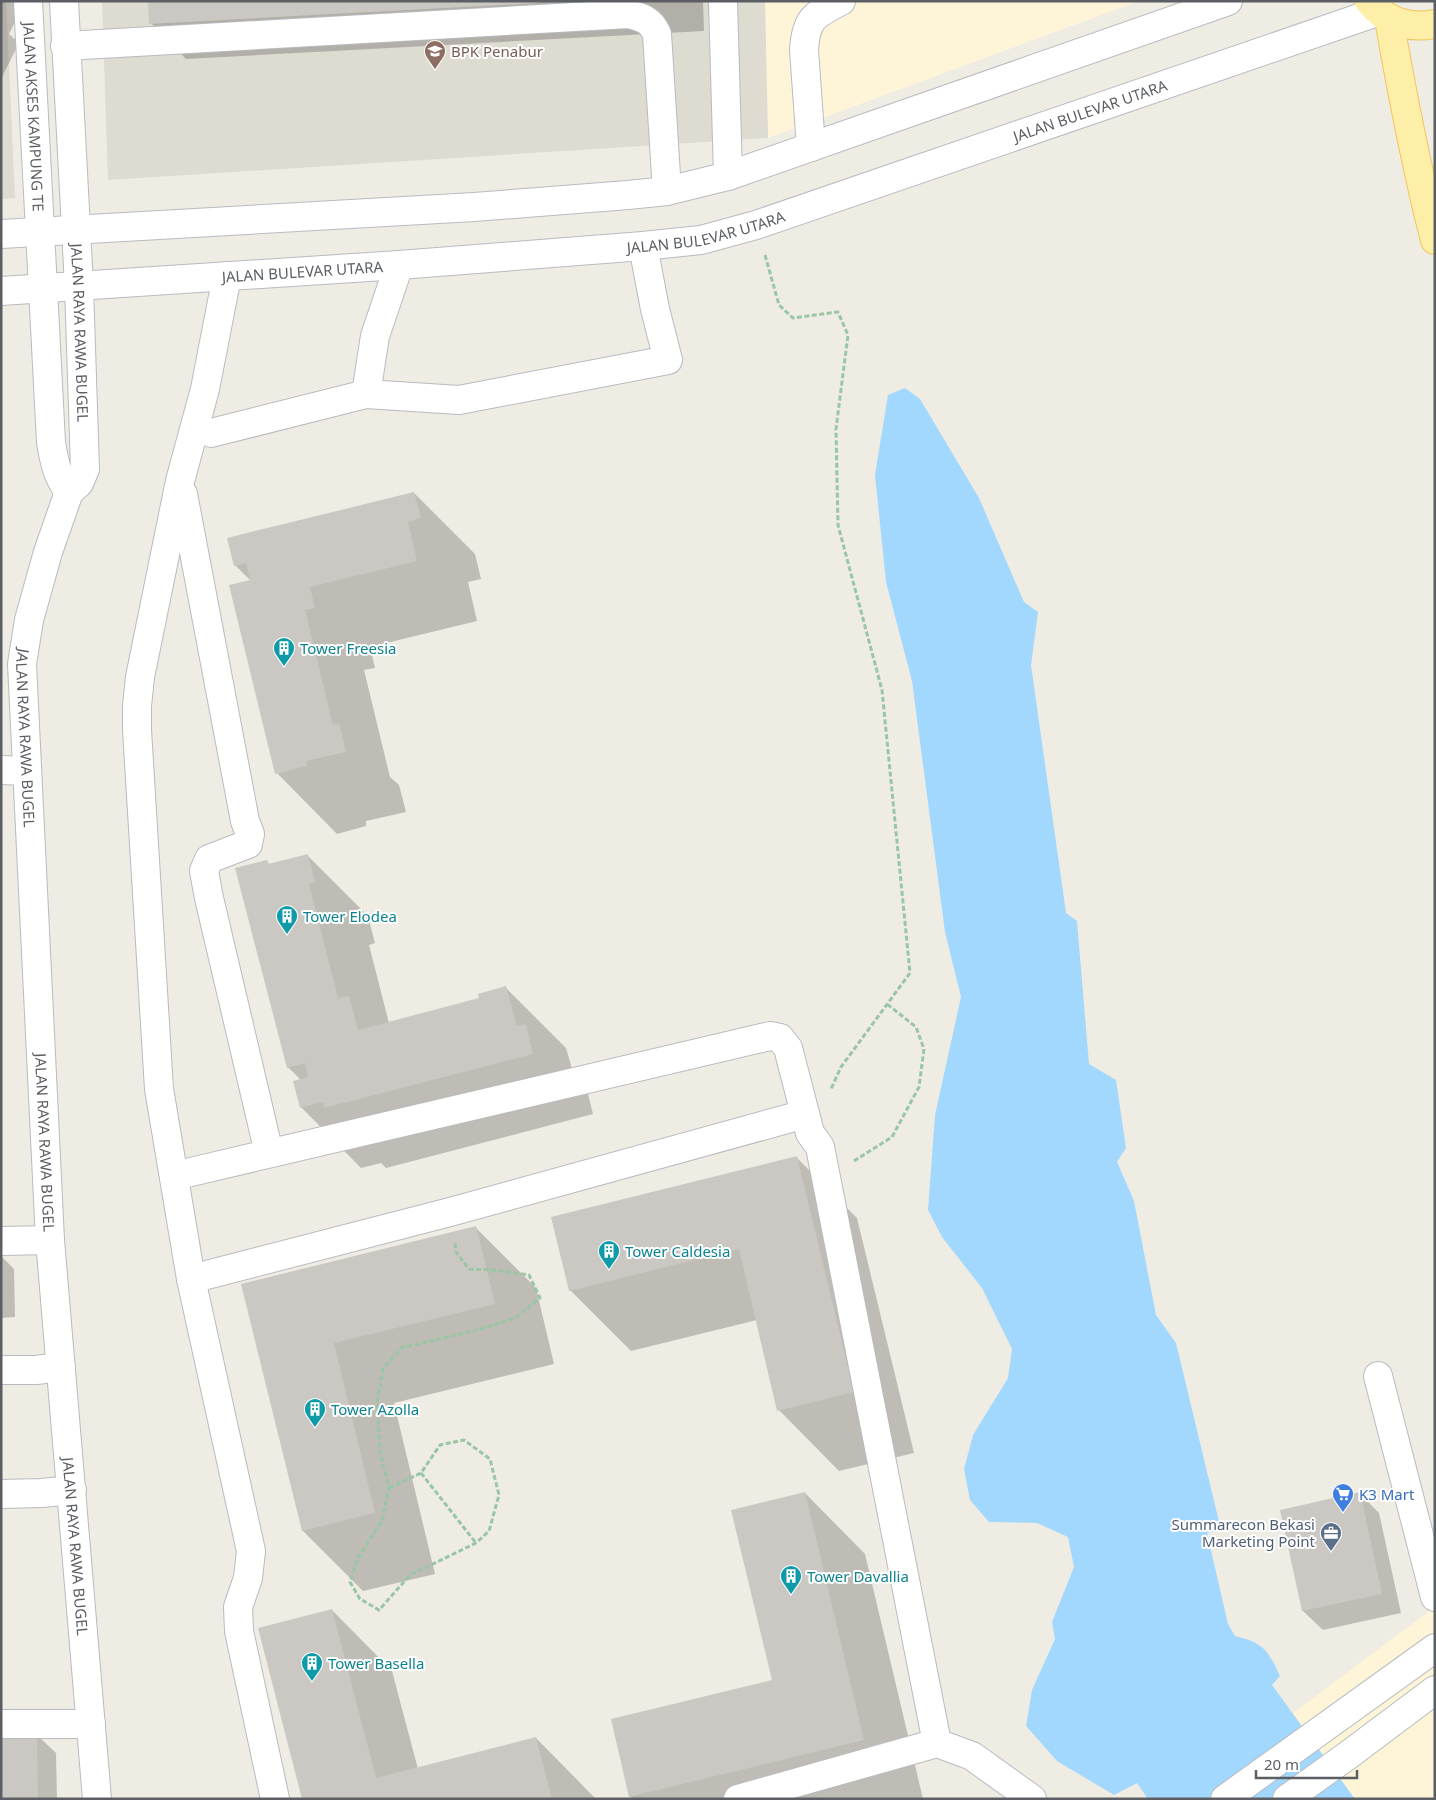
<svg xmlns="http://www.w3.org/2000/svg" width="1436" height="1800" font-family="'Noto Sans',sans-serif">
<rect width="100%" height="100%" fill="#eeece3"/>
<g fill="#fef5d9">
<path d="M765,1H1139L768,138Z"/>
<path d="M1435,1607V1799H1169L1293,1713Z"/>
</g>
<g fill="#dedbd1">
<path d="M1,1H6L15,198L1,199Z"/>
<path d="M102,1H765L768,138L108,180Z"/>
</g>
<path fill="#a3d8fe" d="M905,388L920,399L979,498L1024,602L1038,612L1031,665L1066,913L1077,921L1089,1064L1116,1080L1126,1148L1117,1162L1134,1201L1156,1315L1176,1343L1221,1530L1207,1533L1228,1624L1235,1636C1264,1643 1268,1650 1280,1676L1272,1685L1355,1799H1148L1137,1783L1114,1795L1057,1761L1026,1726L1032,1690L1055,1639L1052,1622L1074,1567L1068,1537L1037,1523L989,1522L970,1500L964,1469L973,1435L1008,1378L1012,1349L982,1288L942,1237L928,1210L935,1115L961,997L945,932L912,681L886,582L875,475L888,395Z"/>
<g fill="#0003">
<path d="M1,1L25,2L9,34L19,43L1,79Z"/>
<path d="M150,1H703L704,31L186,59L151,23Z"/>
<path d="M414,493L475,554L481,579L468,582L477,621L370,647L375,668L364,670L390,777L399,785L406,812L366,821V826L337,834L277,773L251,581L235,565Z"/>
<path d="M308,856L368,916L375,943L369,945L389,1023L481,999L506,988L566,1048L573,1072L586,1086L593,1114L386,1168L381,1163L361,1168L301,1107V1080L288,1067L267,861L270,865Z"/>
<path d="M796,1157L857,1218L914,1453L839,1471L779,1410L757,1320L631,1351L570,1290Z"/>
<path d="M476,1228L536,1288L554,1364L394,1403L435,1574L363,1591L303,1531L243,1285Z"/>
<path d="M1,1256L14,1269L15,1317L1,1318Z"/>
<path d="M805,1493L865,1554L923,1799H633L630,1796L773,1681Z"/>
<path d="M1360,1494L1379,1513L1401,1613L1323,1630L1303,1611L1282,1511Z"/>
<path d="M332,1610L392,1671L418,1769L536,1738L596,1799H304Z"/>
<path d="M36,1734L56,1753L57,1799H1Z"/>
</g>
<g fill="#cbc8c3">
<path d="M148,1H539V3L149,24Z"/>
<path d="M414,492L421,518L408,522L417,561L310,587L315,608L305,610L333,725L339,723L346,752L306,761L307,766L275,774L229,585L250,580L246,563L234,566L227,538Z"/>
<path d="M308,854L315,882L309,884L338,998L349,996L358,1030L479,998L478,994L506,986L517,1026L526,1024L533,1054L324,1108L323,1102L300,1108L293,1081L308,1077L305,1063L287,1068L235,868L267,860L268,864Z"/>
<path d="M797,1156L854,1392L777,1411L739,1249L569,1291L551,1217Z"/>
<path d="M476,1226L495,1304L334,1343L375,1513L302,1531L241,1284Z"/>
<path d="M805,1492L864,1740L629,1797L611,1719L772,1680L731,1510Z"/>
<path d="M1360,1492L1382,1594L1302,1611L1280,1510Z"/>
<path d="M332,1609L376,1778L536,1737L552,1799H302L258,1628Z"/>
<path d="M37,1732L38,1799H1V1733Z"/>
</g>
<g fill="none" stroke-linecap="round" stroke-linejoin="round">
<g stroke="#b8bbc0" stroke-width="30">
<g id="minor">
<path id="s1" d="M28,1L51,442C54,461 57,476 69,492"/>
<path id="s2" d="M64,1L79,286L85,469L79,483L69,492L48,552L29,620L22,664L50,1240L97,1799"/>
<path d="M723,1L728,176"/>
<path d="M65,46L628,14C642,17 651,20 657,34L667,191"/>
<path d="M811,147L804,50C806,18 814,15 841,1"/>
<path d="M1,234L474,207L628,195L667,191L728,176L1228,1"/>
<path d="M227,276L205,389L180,481L140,677L137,706V730L159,1089L191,1279L251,1551L248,1578L238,1607L239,1631L275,1799"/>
<path id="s3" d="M1,291L399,265L643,246L701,240L756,225L1377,12"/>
<path d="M366,394L375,336L399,265"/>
<path d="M211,433L366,394L459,400L668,360L655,309L643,246"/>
<path d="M183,494L245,821L250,834L248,844L209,859L204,871L209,898L269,1153"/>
<path d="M1,770L27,771"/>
<path d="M174,1176L770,1036L780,1038L788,1048L810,1133L820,1147L937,1743"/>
<path d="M1,1241L50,1240"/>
<path d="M191,1279L450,1212L805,1114"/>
<path d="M1,1370H36L61,1367"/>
<path d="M1378,1376L1435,1597"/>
<path d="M1,1494L42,1493L72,1490"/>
<path d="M1,1724H91"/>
<path d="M738,1799L937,1743L972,1756L1032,1799"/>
<path d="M1225,1799L1435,1648"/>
<path d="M1287,1799L1347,1756L1435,1690"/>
</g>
</g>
<g stroke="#f0c55a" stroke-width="30">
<g id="major">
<path d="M1369,1C1386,22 1408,29 1435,24"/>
<path d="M1389,19C1402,93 1416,167 1435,240"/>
</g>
</g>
<g stroke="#99c6a5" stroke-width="3" stroke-dasharray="5 2.5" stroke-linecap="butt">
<path d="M765,255L779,305L793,318L838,312L848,335L836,429L838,525L882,690L910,973L841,1067L831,1089"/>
<path d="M854,1161L892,1137L919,1087L924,1049L916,1027L887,1004"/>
<path d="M421,1473L476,1543"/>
<path d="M389,1488L421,1473L440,1445L464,1440L490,1459L499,1495L489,1531L476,1543L410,1575L379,1610L360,1599L350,1582L358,1558L382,1521L389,1488L380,1451L377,1403L383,1369L401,1348L481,1329L515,1318L540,1298L529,1275L493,1270L469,1269L456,1252L455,1243"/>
</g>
<use href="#minor" stroke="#fff" stroke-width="28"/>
<use href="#major" stroke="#feefa8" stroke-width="28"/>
</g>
<defs>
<g id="school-pin" transform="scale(1.125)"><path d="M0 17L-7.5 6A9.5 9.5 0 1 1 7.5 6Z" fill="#8d6e63" stroke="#fff"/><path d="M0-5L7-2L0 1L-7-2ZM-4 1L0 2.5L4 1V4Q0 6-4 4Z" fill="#fff"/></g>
<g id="building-pin" transform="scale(1.125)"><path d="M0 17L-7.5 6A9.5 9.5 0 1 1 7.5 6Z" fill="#0f9aa8" stroke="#fff"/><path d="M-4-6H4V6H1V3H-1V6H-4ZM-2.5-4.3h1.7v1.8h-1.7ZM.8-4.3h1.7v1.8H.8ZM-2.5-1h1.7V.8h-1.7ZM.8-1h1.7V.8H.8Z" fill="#fff"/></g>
<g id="supermarket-pin" transform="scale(1.125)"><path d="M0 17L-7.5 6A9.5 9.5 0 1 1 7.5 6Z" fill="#3f7fe0" stroke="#fff"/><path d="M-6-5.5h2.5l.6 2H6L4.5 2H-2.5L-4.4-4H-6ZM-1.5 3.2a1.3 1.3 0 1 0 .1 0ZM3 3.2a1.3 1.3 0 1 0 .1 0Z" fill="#fff"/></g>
<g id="office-pin" transform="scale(1.125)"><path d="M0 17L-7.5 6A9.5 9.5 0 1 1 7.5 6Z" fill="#5c6f8a" stroke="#fff"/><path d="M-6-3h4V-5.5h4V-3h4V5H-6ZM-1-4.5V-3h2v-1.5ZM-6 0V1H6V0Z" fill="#fff"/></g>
</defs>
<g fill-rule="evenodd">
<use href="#school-pin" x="435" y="51"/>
<use href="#building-pin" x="284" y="648"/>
<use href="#building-pin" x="287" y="916"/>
<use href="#building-pin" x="609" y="1251"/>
<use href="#building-pin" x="315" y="1409"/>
<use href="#supermarket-pin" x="1343" y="1494"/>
<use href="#office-pin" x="1331" y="1533"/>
<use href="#building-pin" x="791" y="1576"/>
<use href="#building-pin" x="312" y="1663"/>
</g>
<g text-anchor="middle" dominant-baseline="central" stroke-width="4" stroke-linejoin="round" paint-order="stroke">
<g font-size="15" fill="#785e54" stroke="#fff" text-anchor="start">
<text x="451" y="51">BPK Penabur</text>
</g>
<g font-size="15" fill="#5b5f64" stroke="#fff">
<text stroke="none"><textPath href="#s3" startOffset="1112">JALAN BULEVAR UTARA</textPath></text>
<text stroke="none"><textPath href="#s1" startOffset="116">JALAN AKSES KAMPUNG TE</textPath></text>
<text stroke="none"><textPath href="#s3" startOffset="708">JALAN BULEVAR UTARA</textPath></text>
<text stroke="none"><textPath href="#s3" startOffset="302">JALAN BULEVAR UTARA</textPath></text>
<text stroke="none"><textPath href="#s2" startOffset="332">JALAN RAYA RAWA BUGEL</textPath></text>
<text stroke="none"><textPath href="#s2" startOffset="750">JALAN RAYA RAWA BUGEL</textPath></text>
<text stroke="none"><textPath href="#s2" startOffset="1155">JALAN RAYA RAWA BUGEL</textPath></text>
<text stroke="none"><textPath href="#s2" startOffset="1560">JALAN RAYA RAWA BUGEL</textPath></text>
</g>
<g font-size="15" fill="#0d838f" stroke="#fff" text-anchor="start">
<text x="300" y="648">Tower Freesia</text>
<text x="303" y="916">Tower Elodea</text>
<text x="625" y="1251">Tower Caldesia</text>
<text x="331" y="1409">Tower Azolla</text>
<text x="807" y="1576">Tower Davallia</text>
<text x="328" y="1663">Tower Basella</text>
</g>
<g font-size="15" fill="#366cbe" stroke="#fff" text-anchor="start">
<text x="1359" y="1494">K3 Mart</text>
</g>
<g font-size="15" fill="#4e5e75" stroke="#fff" text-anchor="end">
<text x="1315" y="1524">Summarecon Bekasi<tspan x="1315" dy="17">Marketing Point</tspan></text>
</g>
</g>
<rect width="1436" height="1800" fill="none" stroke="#5b5f64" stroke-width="5"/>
<path d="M1256 1770v8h101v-8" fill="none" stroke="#5b5f64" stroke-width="2.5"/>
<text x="1264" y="1770" font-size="15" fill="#5b5f64" stroke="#ffffff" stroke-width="4" paint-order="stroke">20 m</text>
</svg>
